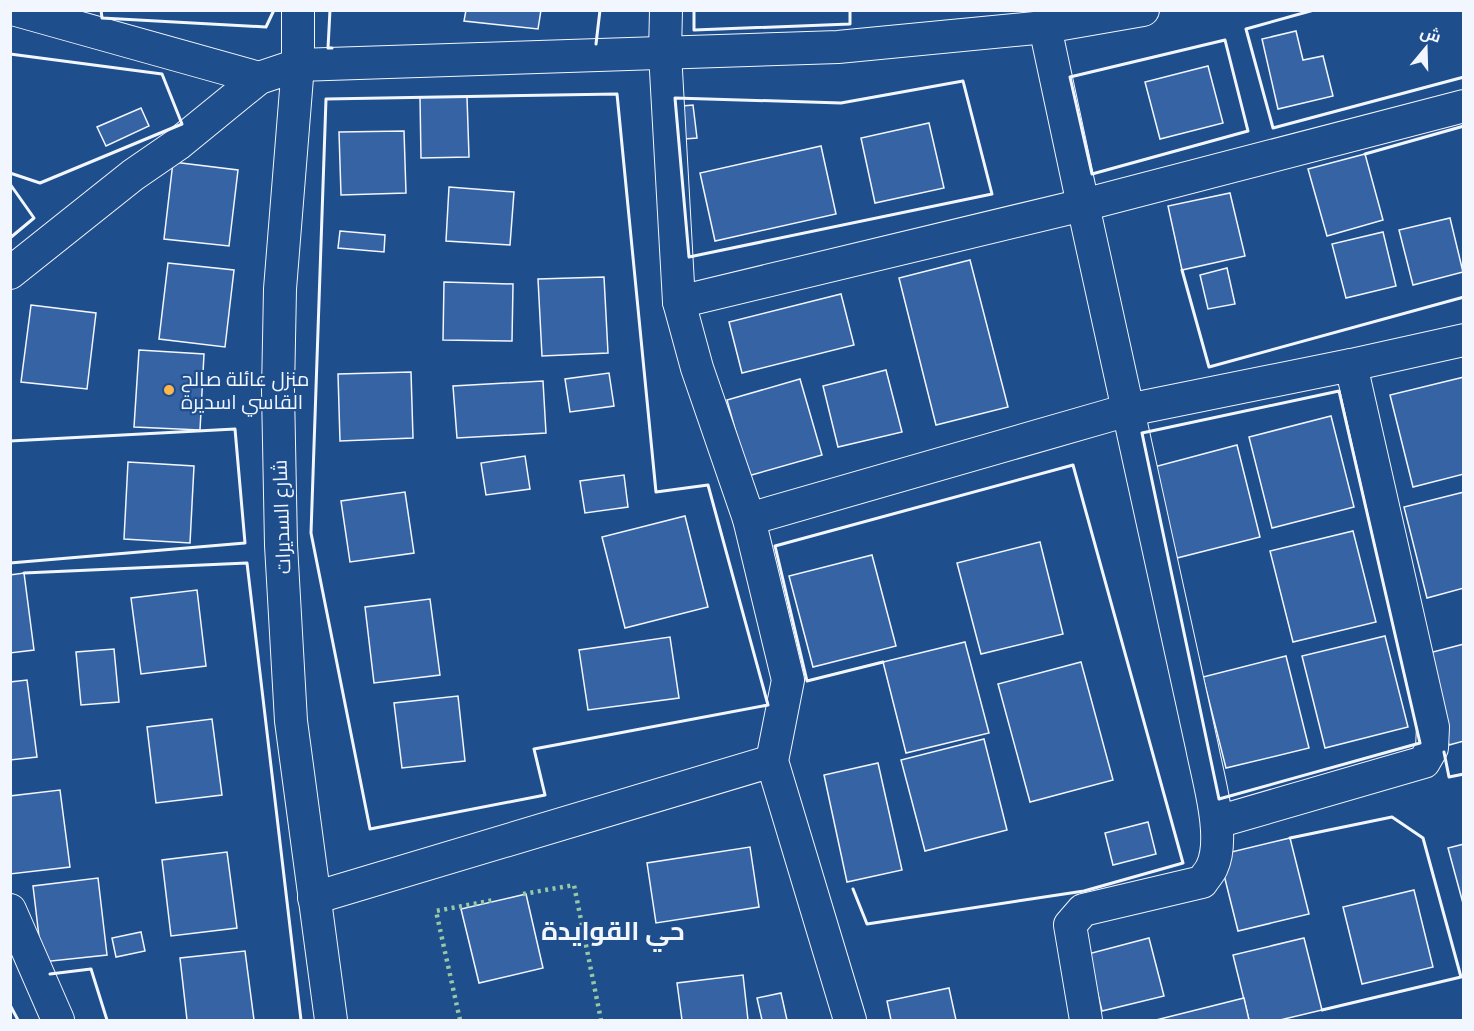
<svg xmlns="http://www.w3.org/2000/svg" width="1474" height="1031" font-family="'IBM Plex Serif',Cairo,serif">
<rect width="100%" height="100%" fill="#1f4e8c"/>
<g fill="#3563a3" stroke="#f2f6ff" stroke-width="1.5">
<path d="M466,10H541L538,29L464,21Z"/>
<path d="M1296,31L1303,60L1323,56L1333,96L1278,109L1262,39Z"/>
<path d="M1208,66L1223,123L1160,139L1145,82Z"/>
<path d="M420,97H467L469,157L421,158Z"/>
<path d="M693,105L697,138L685,139L682,106Z"/>
<path d="M141,108L149,126L106,146L97,127Z"/>
<path d="M929,123L944,188L875,203L861,138Z"/>
<path d="M404,131L406,193L341,195L339,132Z"/>
<path d="M821,146L836,214L715,241L700,173Z"/>
<path d="M1365,154L1383,220L1327,236L1308,169Z"/>
<path d="M173,162L238,170L229,246L164,239Z"/>
<path d="M449,187L514,192L510,245L446,241Z"/>
<path d="M1230,193L1245,256L1182,270L1168,206Z"/>
<path d="M1450,218L1463,272L1413,285L1399,230Z"/>
<path d="M340,231L385,235L384,252L338,248Z"/>
<path d="M1383,232L1396,286L1346,298L1332,244Z"/>
<path d="M970,260L1008,407L936,425L899,278Z"/>
<path d="M168,263L234,270L225,347L159,339Z"/>
<path d="M1227,268L1235,304L1208,309L1200,275Z"/>
<path d="M604,277L608,353L542,356L538,279Z"/>
<path d="M444,282L513,284L512,341L443,340Z"/>
<path d="M841,294L854,345L742,373L729,322Z"/>
<path d="M31,305L96,313L87,389L21,382Z"/>
<path d="M139,350L204,354L200,430L134,427Z"/>
<path d="M886,370L902,432L838,447L823,386Z"/>
<path d="M411,372L413,438L340,441L338,374Z"/>
<path d="M609,373L614,406L570,412L565,379Z"/>
<path d="M1464,377V474L1413,487L1390,395Z"/>
<path d="M800,379L822,455L748,476L727,400Z"/>
<path d="M543,381L546,433L457,438L453,386Z"/>
<path d="M1331,416L1354,507L1272,528L1249,437Z"/>
<path d="M1237,445L1260,537L1177,558L1154,467Z"/>
<path d="M525,456L530,489L486,495L481,463Z"/>
<path d="M128,462L194,466L190,543L124,539Z"/>
<path d="M624,475L628,507L585,513L580,481Z"/>
<path d="M405,492L414,553L350,562L341,501Z"/>
<path d="M1464,492V588L1427,598L1404,507Z"/>
<path d="M685,516L708,607L625,628L602,537Z"/>
<path d="M1353,531L1376,622L1293,642L1270,551Z"/>
<path d="M1040,542L1063,634L981,654L957,563Z"/>
<path d="M872,555L896,646L813,667L789,576Z"/>
<path d="M24,573L34,650L10,653V575Z"/>
<path d="M197,590L206,666L141,674L131,598Z"/>
<path d="M430,599L440,675L374,683L365,607Z"/>
<path d="M1385,636L1408,727L1325,748L1302,656Z"/>
<path d="M670,637L679,698L588,710L579,650Z"/>
<path d="M965,642L989,733L906,753L883,662Z"/>
<path d="M1464,644V741L1449,745L1425,654Z"/>
<path d="M114,649L119,702L81,705L76,652Z"/>
<path d="M1286,656L1309,748L1226,768L1203,677Z"/>
<path d="M1081,662L1113,780L1030,802L998,684Z"/>
<path d="M27,680L37,757L10,760V682Z"/>
<path d="M458,696L465,761L402,768L394,703Z"/>
<path d="M212,719L222,795L156,803L147,727Z"/>
<path d="M984,739L1007,830L925,851L901,760Z"/>
<path d="M878,763L902,870L847,882L824,775Z"/>
<path d="M60,790L70,867L10,874V796Z"/>
<path d="M1148,822L1156,854L1113,865L1105,833Z"/>
<path d="M1290,838L1309,914L1238,931L1219,855Z"/>
<path d="M1464,844V907L1448,848Z"/>
<path d="M750,847L759,907L656,923L647,863Z"/>
<path d="M227,852L237,928L171,936L162,860Z"/>
<path d="M98,878L107,955L42,962L33,886Z"/>
<path d="M1414,890L1433,967L1362,984L1343,907Z"/>
<path d="M526,894L543,968L479,983L461,909Z"/>
<path d="M141,932L145,951L116,957L112,938Z"/>
<path d="M1149,938L1164,996L1102,1011L1088,954Z"/>
<path d="M1304,938L1322,1010L1280,1020H1249L1233,955Z"/>
<path d="M245,951L254,1020H187L180,958Z"/>
<path d="M743,975L748,1020H682L677,983Z"/>
<path d="M949,988L956,1020H891L887,1001Z"/>
<path d="M781,993L787,1020H762L757,998Z"/>
<path d="M1244,998L1249,1020H1156Z"/>
</g>
<g fill="none" stroke-linecap="round" stroke-linejoin="round">
<g stroke="#f2f6ff" stroke-width="34">
<g id="street">
<path d="M16,10L259,78"/>
<path d="M298,10V65L280,289L278,391L281,545L291,721L331,1020"/>
<path d="M666,10L665,53L679,302L697,368L749,519L788,680L772,761L850,1020"/>
<path d="M1045,27L1083,205L1202,747C1208,779 1226,837 1212,867C1210,872 1205,877 1202,882L1083,910L1070,925L1086,1020"/>
<path d="M10,273L133,175L178,144L259,78L298,65L838,47L1045,27L1143,10"/>
<path d="M679,302L1083,205L1464,106"/>
<path d="M1351,365L1464,340"/>
<path d="M749,519L1128,410L1351,365L1433,727L1432,748L1424,762L1217,822"/>
<path d="M314,898L772,761"/>
<path d="M10,910L58,1020"/>
</g>
</g>
<use href="#street" stroke="#1f4e8c" stroke-width="32"/>
<g stroke="#97c8a6" stroke-width="4.5" stroke-dasharray="3 4.5" stroke-linecap="butt">
<path d="M523,894L574,885L601,1020"/>
<path d="M460,1020L436,911L494,900"/>
</g>
<g stroke="#f2f6ff" stroke-width="3">
<path d="M101,10L102,18L266,27L274,10"/>
<path d="M330,10L328,48H332"/>
<path d="M694,10V30L850,24V10"/>
<path d="M1314,10L1246,29L1273,128L1464,77"/>
<path d="M1225,40L1248,131L1092,174L1070,77Z"/>
<path d="M596,44L600,10"/>
<path d="M10,54L162,74L182,124L40,183L10,173"/>
<path d="M963,81L992,194L689,257L675,98L841,103Z"/>
<path d="M617,94L656,492L708,485L768,705L534,749L545,795L370,829L311,533L326,99Z"/>
<path d="M1365,154L1464,126"/>
<path d="M10,184L34,218L10,238"/>
<path d="M1182,270L1209,367L1464,297"/>
<path d="M1339,391L1420,743L1219,799L1142,433Z"/>
<path d="M10,441L235,429L245,543L10,563"/>
<path d="M24,573L247,563L301,1020"/>
<path d="M1444,752L1449,777L1464,774"/>
<path d="M1290,838L1392,817L1423,838L1461,977L1322,1010"/>
<path d="M853,889L867,924L1084,891L1183,863L1073,465L775,546L807,681L883,662"/>
<path d="M50,974L91,969L107,1020"/>
<path d="M10,1005L18,1020"/>
</g>
</g>
<circle fill="#ffb74d" stroke="#1f4e8c" stroke-width="2" cx="169" cy="390" r="6"/>
<g text-anchor="middle" dominant-baseline="central" stroke-width="4.5" stroke-linejoin="round" paint-order="stroke">
<g font-size="20" fill="#f2f6ff" stroke="#1f4e8c" text-anchor="start">
<text x="181" y="378">منزل عائلة صالح<tspan x="181" dy="23">القاسي اسديرة</tspan></text>
</g>
<g font-size="20" fill="#f2f6ff" stroke="#1f4e8c">
<text transform="translate(281 517) rotate(-92)">شارع السديرات</text>
</g>
<g font-size="26" font-weight="bold" fill="#f2f6ff" stroke="#1f4e8c">
<text x="613" y="930">حي القوايدة</text>
</g>
</g>
<rect width="1474" height="1031" fill="none" stroke="#f2f6ff" stroke-width="24"/>
<g transform="translate(1426 48) rotate(19)" stroke="#1f4e8c" stroke-width="4.5" paint-order="stroke">
<path d="M0-4.5L10 22L0 15L-10 22Z" fill="#f2f6ff"/>
<text y="-9" font-size="16" font-weight="bold" text-anchor="middle" fill="#f2f6ff">ش</text>
</g>
</svg>
